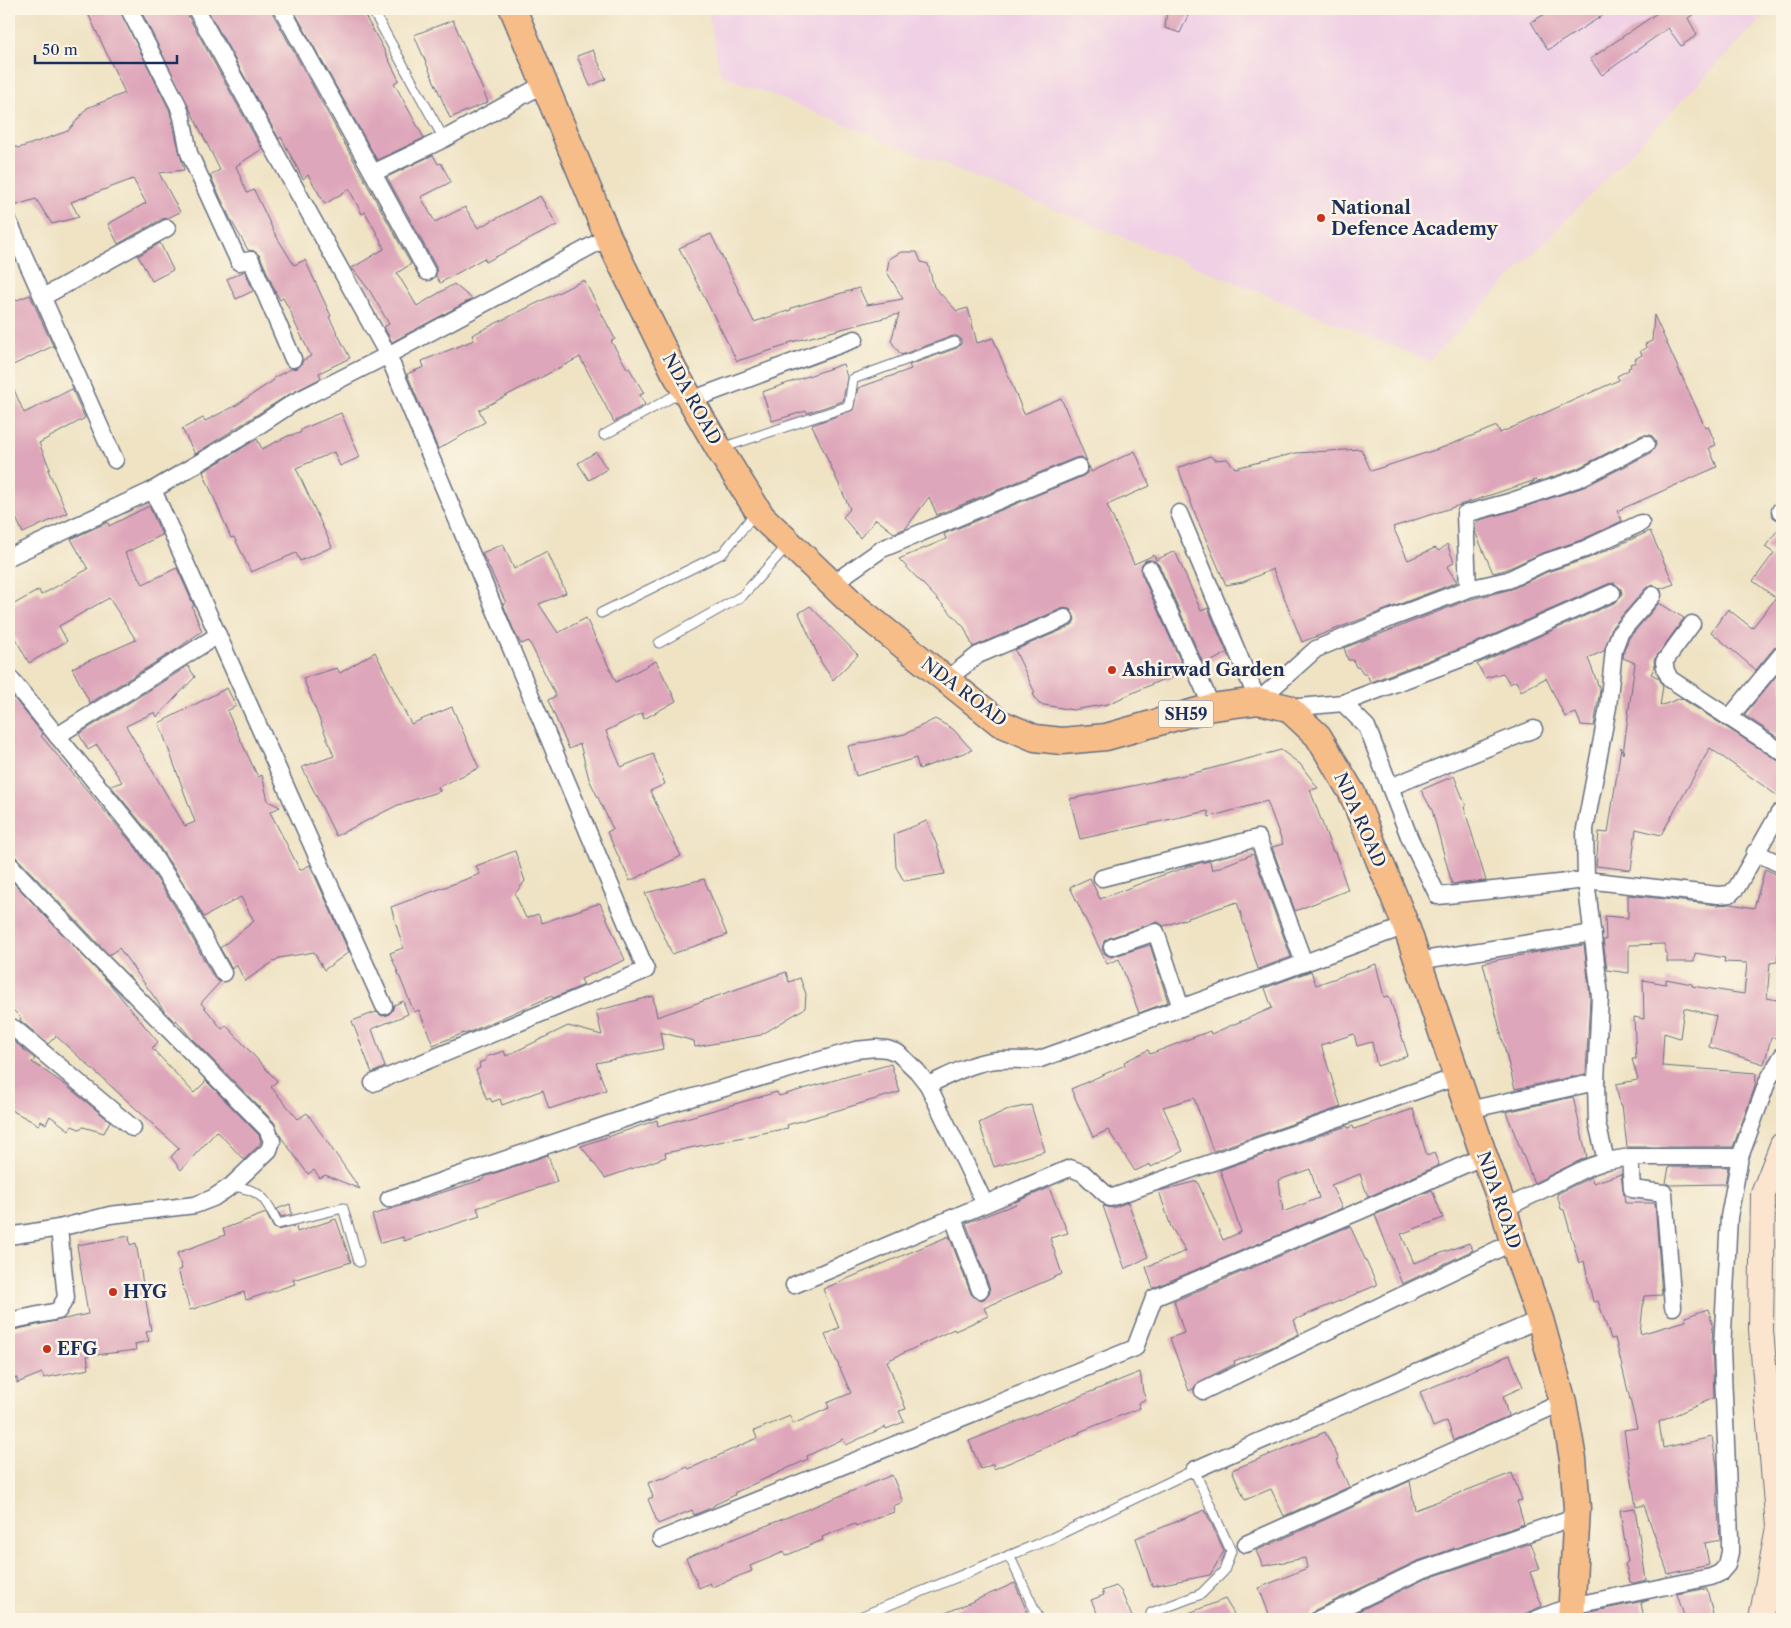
<svg xmlns="http://www.w3.org/2000/svg" width="1791" height="1628" font-family="'Libre Caslon Text',serif">
<rect width="100%" height="100%" fill="#fcf5e5"/>
<filter id="ink" filterUnits="userSpaceOnUse"><feTurbulence type="fractalNoise" baseFrequency=".02" numOctaves="2"/><feDisplacementMap in="SourceGraphic" scale="10" xChannelSelector="R" yChannelSelector="G"/><feConvolveMatrix kernelMatrix="1 2 1 2 8 2 1 2 1" color-interpolation-filters="sRGB"/></filter>
<filter id="wash" filterUnits="userSpaceOnUse"><feTurbulence type="fractalNoise" baseFrequency=".0096" numOctaves="4" result="noise"/><feDisplacementMap in="SourceGraphic" scale="20" xChannelSelector="R" yChannelSelector="G"/><feGaussianBlur stdDeviation="1.12" result="paint"/><feColorMatrix in="noise" values="0 0 0 0 0 0 0 0 0 0 0 0 0 0 0 0 0 1.4 0 .05"/><feComposite in="paint" operator="in"/></filter>
<g filter="url(#wash)">
<rect width="100%" height="100%" fill="#efe3c4"/>
<path fill="#f0d0e5" d="M708,9H1771L1429,361L720,74Z"/>
<g id="blocks">
<g fill="#dea6ba" fill-rule="evenodd">
<path d="M86,9H119L169,109L184,170L159,173L180,212L168,218L162,219L118,244L108,224L146,203L133,179L71,202L79,217L52,224L36,199L13,206L9,185V145L19,148L68,131L87,108L125,93Z"/>
<path d="M140,9H186L187,14L262,149L236,166L247,193L254,190L275,234L294,265L305,260L331,316L329,317L350,358L319,373L321,378L288,395L195,454L182,429L203,418L205,421L235,406L274,380L273,378L291,369L297,368L301,365L303,360L311,356L292,317V314L283,298L280,300L276,293L260,256L254,251L248,250L230,218L210,175L220,170Z"/>
<path d="M207,9H272L273,14L411,264L397,273L417,306L454,284L472,299L392,342L384,327L389,324L370,291L352,268L384,249L380,239L365,212L362,214L349,189L325,204L308,175L303,179L281,137L279,139Z"/>
<path d="M293,9H361L381,44L399,80L394,83L424,138L377,160Z"/>
<path d="M1167,9H1191L1180,33L1165,28Z"/>
<path d="M1554,9H1613L1548,50L1531,22Z"/>
<path d="M1663,9H1702L1688,18L1697,35L1681,46L1668,28L1602,75L1590,59Z"/>
<path d="M453,20L488,102L450,118L414,35Z"/>
<path d="M593,50L606,79L590,86L577,56Z"/>
<path d="M433,155L438,164L441,163L451,182L421,197L435,222L465,207L478,228L540,196L557,225L486,262L484,258L440,283L436,276V267L387,177Z"/>
<path d="M711,234L754,322L791,310V308L859,288L867,305L903,299L887,272L889,259L901,252H917L921,262L928,264L934,287L957,311L968,308L977,343L993,338L1024,414L1061,398L1087,461L1081,457L1075,458L937,515L929,497L906,528L894,533L876,519L860,538L843,517L850,509L812,425L853,410L858,388L911,369L909,365L957,348L961,344V339L957,336H953L901,355L891,341L899,314L788,343V345L737,361L679,248Z"/>
<path d="M160,243L173,270L152,281L138,256Z"/>
<path d="M245,271L253,291L236,299L227,279Z"/>
<path d="M584,280L615,339L611,341L627,368H629L644,393L640,395L645,405L614,422L580,357L479,410L485,422L438,449L407,374L424,367L422,361L474,340L472,335Z"/>
<path d="M30,295L53,346L9,367V303Z"/>
<path d="M1654,315L1705,427L1708,426L1716,445L1709,448L1717,467L1617,511L1622,521L1581,540L1540,554L1505,570L1493,573L1476,534L1475,524L1480,520L1512,511L1584,487L1651,453L1656,445L1655,439L1651,435H1642L1576,469L1529,485L1536,480L1393,527L1408,560L1435,548L1439,551L1447,544L1454,562L1447,567L1457,582L1302,642L1273,569L1243,582L1226,585L1198,521L1178,468L1210,456L1215,460L1227,459L1235,468L1296,453L1361,449L1371,471L1444,447L1497,426L1500,433L1619,380L1617,376L1629,370L1628,368L1631,367L1630,364L1636,362L1635,359L1642,355L1640,351L1646,348L1645,344L1652,341Z"/>
<path d="M843,364L847,377L843,401L807,413L806,411L772,421L762,392Z"/>
<path d="M9,378L24,413L72,389L85,418L39,443L50,469L48,470L67,513L23,533L9,503Z"/>
<path d="M341,413L360,457L340,466L334,452L296,468L332,547L300,561L296,553L251,572L234,537L231,538L203,472L257,439L262,449L288,436L300,433L302,429Z"/>
<path d="M1135,451L1150,486L1107,505L1134,564L1154,555L1156,560L1175,551L1201,611L1208,608L1227,653L1204,665L1159,565L1155,561L1146,560L1142,564L1141,573L1185,671L1167,680L1166,678L1108,704L1073,710L1039,704L1033,694L1035,693L1015,650L1069,627L1073,624L1075,619L1071,610L1067,608L1061,609L973,647L964,627L899,559L946,539L944,534L1083,476L1087,473L1089,466L1091,472Z"/>
<path d="M596,452L607,469L589,480L578,463Z"/>
<path d="M149,506L162,535L125,553L143,584L177,568L194,606L192,607L202,631L177,649L90,703L72,668L136,640L109,598L59,626L67,641L29,663L9,627V607L39,590L41,595L88,569L71,539L108,522L109,526Z"/>
<path d="M1782,524V644L1774,648L1756,670L1711,632L1728,609L1752,628L1776,598L1753,581L1774,553L1765,547Z"/>
<path d="M1650,531L1674,584L1660,589L1654,585L1646,588L1612,627L1604,651L1588,658L1600,690L1594,726L1581,725L1576,713L1565,717L1546,678L1521,691L1516,681L1510,684L1503,673L1485,678L1477,664L1616,602L1620,598L1622,594L1621,589L1614,583L1608,584L1475,643L1370,682L1367,674H1363L1360,668L1356,667L1353,660H1348L1344,648L1468,600L1512,589L1547,572L1589,558Z"/>
<path d="M503,544L514,569L547,551L566,593L539,604L558,633L586,618L616,682L656,661L676,701L644,719L642,713L606,731L621,767L653,754L665,784L650,791L681,856L630,881L607,832L613,829L589,779L580,744L569,749L548,700L556,696L529,641L521,644L515,633L503,604L506,603L482,553Z"/>
<path d="M1659,603L1684,618L1654,660L1655,667L1651,674L1659,678L1663,686L1660,706L1681,698L1777,760L1782,762V799L1710,748L1661,835L1636,829L1631,870L1596,866L1599,832L1608,833L1621,747L1623,754L1635,663L1623,658L1624,651L1629,638Z"/>
<path d="M810,606L858,655L833,680L821,662L799,613Z"/>
<path d="M375,652L411,724L452,707L479,768L438,787L440,791L398,805L336,836L302,767L334,756L303,678L337,668L340,673Z"/>
<path d="M188,666L195,677L157,717L155,712L126,726L185,826L195,822L159,723L227,688L236,706L227,711L258,777L262,775L268,801L280,807L270,812L300,870L310,865L349,952L324,970L314,952L279,958L245,981L236,964L232,969L220,948L254,921L241,897L204,917L191,894L152,836L111,786L122,782L97,745L88,750L79,734Z"/>
<path d="M1782,669V740L1744,715Z"/>
<path d="M9,692L43,734L41,736L136,848L174,905L214,978L220,982L201,1003L222,1029L226,1025L277,1081L271,1087L298,1119L307,1113L360,1189L325,1175L320,1178L314,1170L308,1174L281,1137L274,1122L191,1038L176,1020L175,1022L165,1012L119,948L109,955L16,857L9,854Z"/>
<path d="M935,719L953,729L972,750L919,769L916,758L856,776L848,746L905,734Z"/>
<path d="M1281,750L1300,764L1318,788L1310,790L1333,852H1335L1348,890L1295,911L1272,847L1283,844L1267,801L1209,817L1208,811L1080,839L1070,799L1198,772Z"/>
<path d="M1454,776L1466,806L1464,807L1486,881L1452,884L1432,810L1421,790Z"/>
<path d="M927,821L939,851L945,874L904,881L896,867L894,834Z"/>
<path d="M515,851L525,881L515,894L526,918L538,914L542,923L600,903L625,960L581,979L584,985L553,998L552,996L465,1034L464,1033L433,1045L419,1010L414,1012L390,953L403,948L391,907L480,874L476,866Z"/>
<path d="M1253,854L1291,957L1258,969L1237,902L1164,926L1158,922L1153,923L1109,938L1104,941L1102,950L1105,954L1111,957L1150,945L1168,1002L1139,1013L1119,959L1107,964L1070,887L1090,878L1100,899L1160,876L1200,863L1210,861L1212,870Z"/>
<path d="M1765,869L1782,877V927L1777,962L1770,963L1767,998L1782,1001V1037L1771,1038L1764,1064L1709,1047L1716,1016L1684,1008L1680,1038L1664,1033L1662,1066L1756,1073L1755,1087L1733,1147H1627L1622,1105H1620L1616,1084L1638,1080L1632,1059H1636L1634,1017L1644,1019L1643,980L1666,984V979L1692,984V986L1744,994L1747,963L1724,962L1725,958L1695,953L1694,962H1667V953H1665V944L1629,945V973L1607,970L1603,940H1606L1605,916L1628,918V895L1717,905L1731,904L1754,908Z"/>
<path d="M9,878L109,983L158,1042L152,1048L194,1093L206,1081L259,1135L261,1141L260,1144L244,1160L217,1131L181,1170L171,1157L179,1148L56,1036L48,1044L20,1020L21,1018L9,1006Z"/>
<path d="M704,879L727,935L672,954L645,893Z"/>
<path d="M1584,945L1590,996L1586,1074L1515,1089L1483,963L1532,953Z"/>
<path d="M1376,964L1384,997L1389,996L1408,1056L1377,1066L1372,1042L1357,1046L1354,1034L1321,1045L1341,1107L1213,1151L1194,1098L1163,1107L1183,1151L1151,1167L1150,1164L1135,1171L1108,1130L1093,1137L1071,1089L1125,1065L1124,1062L1148,1050L1150,1054L1210,1031L1211,1034L1272,1008L1265,988L1311,971L1316,985Z"/>
<path d="M786,972L789,982L800,978L806,994L805,1008L761,1035L695,1047L694,1041L660,1032L663,1049L596,1063L606,1090L549,1109L543,1090L502,1105L500,1099L492,1102L490,1098L487,1100L476,1070L480,1068L479,1063L486,1060V1057L504,1051L506,1056L568,1026L602,1035L596,1011L653,996L657,1017Z"/>
<path d="M403,1001L408,1014L372,1029L385,1067L372,1073L352,1021L376,1012L382,1016L388,1015L392,1011L394,1005Z"/>
<path d="M10,1038L35,1059L32,1062L64,1084L110,1121L104,1133L83,1127L79,1129L72,1126L69,1130L50,1116L46,1124L41,1121L39,1125L9,1109V1041Z"/>
<path d="M891,1064L900,1092L787,1125L788,1128L665,1153L666,1157L605,1178L581,1146L657,1120L658,1126L777,1092L779,1096Z"/>
<path d="M1573,1097L1587,1157L1534,1183L1506,1112Z"/>
<path d="M1031,1105L1045,1151L994,1167L979,1123L1006,1110Z"/>
<path d="M1413,1109L1427,1156L1434,1153L1439,1165L1368,1197L1360,1174L1331,1185L1342,1208L1153,1288L1146,1267L1186,1251L1171,1227L1159,1191L1197,1181L1223,1240L1241,1232L1220,1170L1347,1126L1348,1128L1353,1126L1354,1129ZM1310,1169L1319,1198L1283,1212L1279,1180Z"/>
<path d="M548,1155L557,1182L477,1208L480,1216L404,1241L403,1237L381,1243L372,1215L484,1179V1177Z"/>
<path d="M1669,1167H1728L1725,1184L1670,1185L1666,1183Z"/>
<path d="M1621,1174L1625,1203H1655L1662,1295L1644,1296L1640,1334L1686,1321L1685,1317L1708,1309L1713,1325L1712,1342L1714,1398L1659,1422L1663,1448L1712,1437L1717,1466L1718,1493H1717L1720,1540L1705,1543L1709,1565L1668,1574L1644,1505L1636,1507L1624,1430L1637,1428L1615,1338L1611,1339L1598,1301L1593,1302L1584,1261L1579,1263L1564,1210L1561,1209L1557,1194L1591,1177L1593,1183Z"/>
<path d="M1049,1188L1068,1233L1050,1238L1062,1274L984,1308L988,1316L955,1331L954,1329L887,1361L906,1409L899,1411L904,1422L886,1429L885,1427L846,1445L843,1439L807,1456L808,1459L734,1493L735,1495L714,1505V1506L708,1509L694,1515L692,1510L658,1524L648,1499L653,1497L648,1483L662,1478L663,1479L687,1467L689,1469L757,1438L754,1431L790,1416L793,1424L829,1408L827,1403L851,1393L825,1335L839,1328L823,1289L949,1236L971,1294L978,1300L984,1299L990,1292L989,1286L966,1223L1016,1204L1015,1202Z"/>
<path d="M1432,1190L1443,1218L1401,1234L1414,1263L1469,1243L1473,1250L1402,1284L1375,1215Z"/>
<path d="M1128,1202L1148,1257L1125,1269L1103,1206L1113,1208Z"/>
<path d="M290,1204L292,1214L281,1217L277,1209Z"/>
<path d="M266,1213L273,1227L277,1230L296,1226L297,1232L336,1219L351,1262L293,1280L295,1284L246,1300L244,1292L190,1310L178,1270L182,1269L177,1253L225,1235L223,1229Z"/>
<path d="M1350,1226L1377,1285L1294,1320L1299,1334L1270,1348L1234,1361L1235,1364L1199,1382L1193,1389L1189,1391L1170,1338L1184,1333L1174,1301Z"/>
<path d="M129,1236L130,1245L136,1243L151,1330L146,1332L149,1341L135,1344L136,1350L87,1356L89,1369L44,1378L42,1373L17,1383V1378L9,1379V1331L88,1314L77,1245Z"/>
<path d="M1510,1355L1523,1387L1503,1396L1508,1416L1454,1440L1447,1421L1433,1427L1420,1392Z"/>
<path d="M1140,1372L1143,1392L1146,1399L1138,1403L1140,1408L1079,1432L1080,1433L994,1469L993,1464L981,1469L969,1441Z"/>
<path d="M1325,1432L1339,1459L1337,1460L1349,1487L1284,1516L1271,1489L1245,1500L1232,1470Z"/>
<path d="M1512,1473L1522,1500L1517,1501L1524,1524L1415,1562L1315,1610L1311,1614L1309,1619H1271L1259,1588L1307,1568L1305,1558L1263,1566L1256,1551L1410,1481L1415,1510Z"/>
<path d="M892,1475L903,1502L893,1506L894,1512L856,1526L855,1524L822,1537L823,1540L785,1556L784,1552L750,1566L752,1571L712,1587L710,1583L699,1588L686,1558Z"/>
<path d="M1635,1508L1646,1580L1633,1583L1630,1582L1625,1563L1628,1562L1620,1510Z"/>
<path d="M1205,1510L1224,1551L1210,1575L1152,1586L1136,1538Z"/>
<path d="M1531,1543L1540,1569L1530,1572L1542,1606L1532,1611L1508,1619H1342L1423,1580Z"/>
<path d="M1015,1583L1030,1619H932Z"/>
<path d="M1116,1586L1121,1591L1133,1619H1100L1091,1600L1104,1595L1102,1591Z"/>
<path d="M1704,1589H1707L1714,1619H1685L1677,1594Z"/>
<path d="M1225,1599L1237,1619H1176V1618Z"/>
<path d="M1649,1600L1641,1603L1644,1619H1586V1613Z"/>
</g>
</g>
</g>
<g filter="url(#ink)">
<use href="#blocks" fill-opacity="0" stroke="#656e82" stroke-width="1"/>
<g fill="none" stroke-linecap="round" stroke-linejoin="round">
<g stroke="#656e82" stroke-width="11">
<g id="lane">
<path d="M372,9L444,139"/>
<path d="M604,435L683,391"/>
<path d="M721,448L849,406L853,379L955,342"/>
<path d="M601,613L723,553L756,512"/>
<path d="M659,643L742,596L788,545"/>
<path d="M231,1186C261,1189 266,1199 278,1224L343,1208L359,1262"/>
<path d="M1009,1555L1039,1619"/>
<path d="M855,1619L1052,1538L1194,1470L1231,1551L1224,1571L1201,1594L1151,1613"/>
</g>
</g>
<g stroke="#656e82" stroke-width="19">
<g id="street">
<path d="M129,9L178,105L182,117L189,153L239,262L251,260L293,359"/>
<path d="M282,9L373,173L444,139L544,84"/>
<path d="M373,173L427,272"/>
<path d="M9,222L115,460"/>
<path d="M43,297L167,228"/>
<path d="M691,400L855,339"/>
<path d="M153,490L384,1006"/>
<path d="M1780,511L1782,509"/>
<path d="M1179,513L1258,701L1316,649L1391,618L1468,589L1508,580L1543,563L1585,549L1641,523"/>
<path d="M9,557L153,490L237,440L293,403L388,355L196,9"/>
<path d="M1150,569L1212,707"/>
<path d="M832,584L882,549L1079,467"/>
<path d="M1468,589L1465,514L1509,502L1580,478L1646,444"/>
<path d="M1692,624L1664,662L1666,671L1670,679L1782,752"/>
<path d="M9,677L144,842L183,900L223,973"/>
<path d="M946,680L978,655L1065,618"/>
<path d="M1343,703L1479,652L1612,593"/>
<path d="M1288,708L1343,703L1367,727L1410,839L1438,896L1586,880L1718,895L1730,894L1737,887L1779,813"/>
<path d="M1729,718L1782,654"/>
<path d="M57,736L218,635"/>
<path d="M1390,787L1534,729"/>
<path d="M1755,852L1782,865"/>
<path d="M9,864L94,954L267,1129L272,1141L269,1150L231,1186L213,1198L195,1205L110,1215L59,1228L9,1236"/>
<path d="M1102,878L1258,838L1304,963"/>
<path d="M1112,947L1156,932L1181,1008"/>
<path d="M1417,961L1593,933"/>
<path d="M9,1026L15,1029L133,1128"/>
<path d="M373,1083L646,970L388,355L608,237"/>
<path d="M928,1085C950,1075 973,1062 997,1060C1012,1059 1026,1061 1040,1059L1406,926"/>
<path d="M1468,1110L1596,1082"/>
<path d="M1630,1157L1632,1189L1664,1193L1673,1307"/>
<path d="M1606,1161L1630,1157H1740"/>
<path d="M389,1199L656,1108L855,1050L876,1048L887,1049L898,1053L917,1071L928,1085L985,1204"/>
<path d="M1504,1209L1586,1168L1606,1161L1597,1123L1596,1082L1600,996L1586,880L1585,829L1608,707L1614,649L1620,633L1653,595"/>
<path d="M953,1218L980,1290"/>
<path d="M794,1285L1070,1168L1083,1173L1110,1198L1456,1077"/>
<path d="M9,1321L58,1311L66,1298L59,1228"/>
<path d="M1203,1391L1513,1242"/>
<path d="M1194,1470L1540,1319"/>
<path d="M661,1539L1135,1348L1154,1298L1360,1211L1484,1156"/>
<path d="M1246,1544L1563,1402"/>
<path d="M1319,1619L1419,1571L1577,1516"/>
<path d="M1537,1619L1571,1606L1711,1577L1720,1573L1727,1565L1730,1552V1537L1722,1350L1729,1217L1740,1157L1768,1080L1782,1056"/>
</g>
</g>
<g stroke="#656e82" stroke-width="26">
<path id="secondary" d="M1761,1619L1778,1527L1761,1330L1763,1194L1782,1145"/>
</g>
<g stroke="#656e82" stroke-width="29">
<path id="primary" d="M513,9L608,237L674,371L719,449L762,517L857,608L1000,723L1035,738L1062,741L1106,737L1212,707L1258,701L1288,708L1318,736L1352,793L1406,926L1484,1156L1504,1209L1513,1242L1540,1319L1563,1402L1573,1459L1577,1508L1571,1619"/>
</g>
<use href="#lane" stroke="#fff" stroke-width="9"/>
<use href="#street" stroke="#fff" stroke-width="16"/>
<use href="#secondary" stroke="#fce5cf" stroke-width="24"/>
<use href="#primary" stroke="#f7bd88" stroke-width="26"/>
</g>
</g>
<g fill="#c8321e" stroke="#fcf5e5" stroke-width="2">
<circle cx="1321" cy="218" r="5"/>
<circle cx="1112" cy="670" r="5"/>
<circle cx="113" cy="1292" r="5"/>
<circle cx="47" cy="1349" r="5"/>
</g>
<g text-anchor="middle" dominant-baseline="central" stroke-width="5" stroke-linejoin="round" paint-order="stroke">
<rect fill="#fcf5e5" stroke="#5e6a86" stroke-width="1" x="1158.5" y="700.5" width="55" height="27" rx="4"/>
<g font-size="16" font-weight="bold" fill="#1b2f5e">
<text x="1186" y="714">SH59</text>
</g>
<g font-size="18" font-weight="bold" fill="#1b2f5e" stroke="#fcf5e5" text-anchor="start">
<text x="1331" y="208">National<tspan x="1331" dy="21">Defence Academy</tspan></text>
<text x="1122" y="670">Ashirwad Garden</text>
<text x="123" y="1292">HYG</text>
<text x="57" y="1349">EFG</text>
</g>
<g font-size="18" fill="#1b2f5e" stroke="#fcf5e5">
<text transform="translate(692 399) rotate(61)">NDA ROAD</text>
<text transform="translate(964 692) rotate(37)">NDA ROAD</text>
<text transform="translate(1360 820) rotate(66)">NDA ROAD</text>
<text transform="translate(1499 1200) rotate(71)">NDA ROAD</text>
</g>
</g>
<rect width="1791" height="1628" fill="none" stroke="#fcf5e5" stroke-width="30"/>
<path d="M35 55v8h142v-8" fill="none" stroke="#1b2f5e" stroke-width="2.5"/>
<text x="42" y="55" font-size="15" fill="#1b2f5e" stroke="#fcf5e5" stroke-width="4" paint-order="stroke">50 m</text>
</svg>
